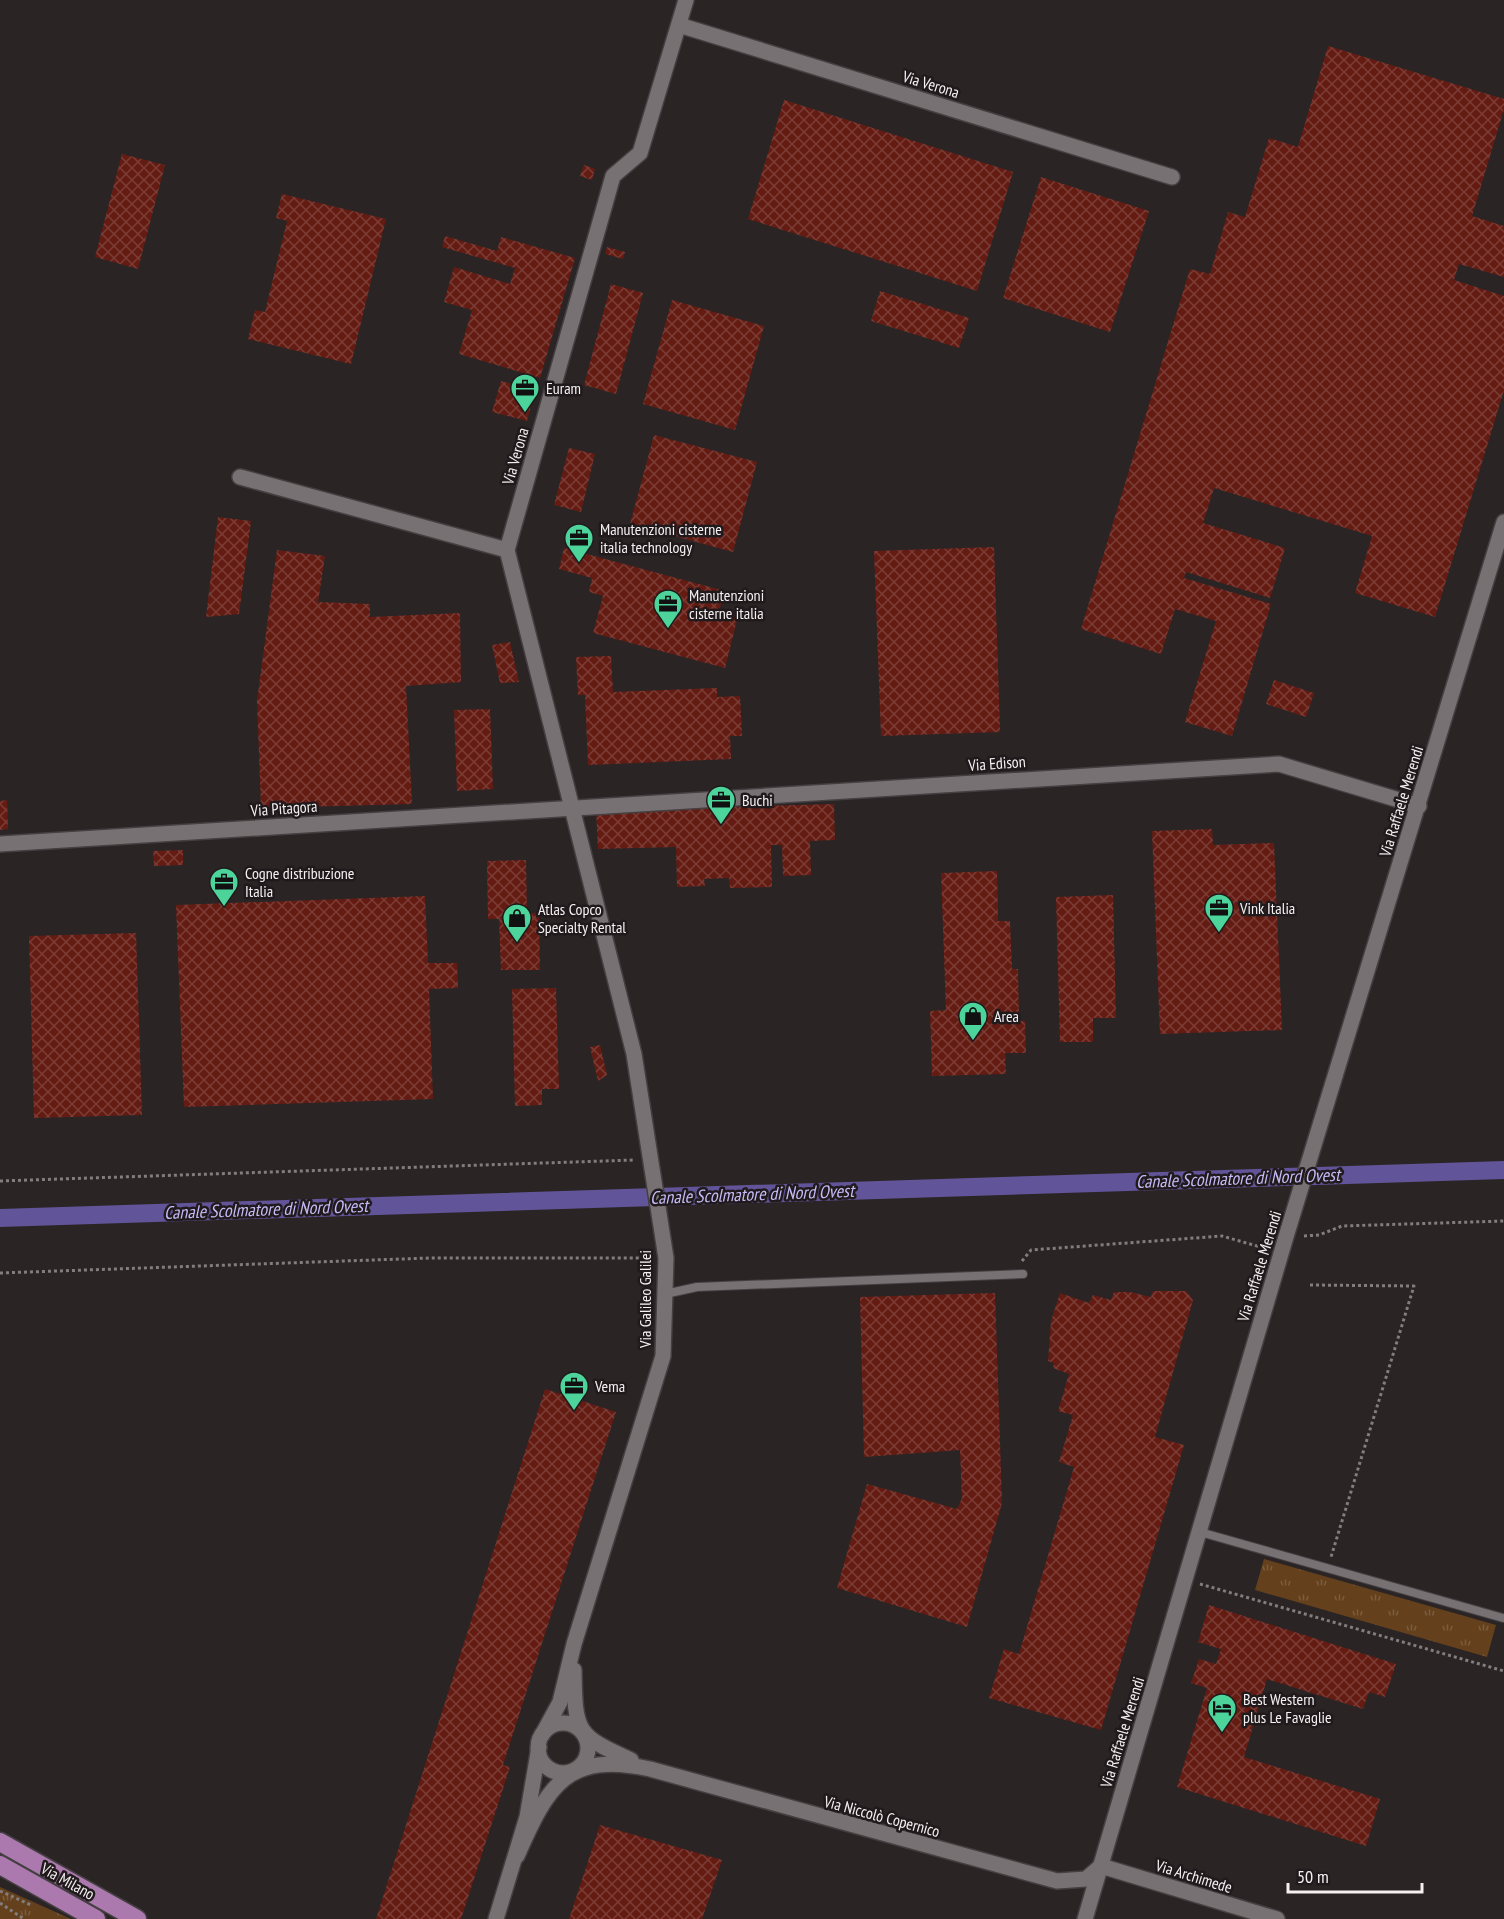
<svg xmlns="http://www.w3.org/2000/svg" width="1504" height="1919" font-family="'PT Sans Narrow',sans-serif">
<defs>
<pattern id="grass-tufts" width="24" height="20" patternUnits="userSpaceOnUse" patternTransform="scale(1.5)"><rect width="24" height="20" fill="#64401c"/><path d="M3 7l-1-3M5 7V3M7 7l1-3M15 17l-1-3M17 17v-4M19 17l1-3" fill="none" stroke="#7b5c3d"/></pattern>
<pattern id="building-cross-hatch" width="8" height="8" patternUnits="userSpaceOnUse" patternTransform="scale(1.5)"><rect width="8" height="8" fill="#641b12"/><path d="M0 0l8 8M0 8l8-8" fill="none" stroke="#7b3d35"/></pattern>
</defs>
<rect width="100%" height="100%" fill="#2a2425"/>
<g fill="url(#grass-tufts)">
<path d="M1264,1559L1496,1625L1487,1657L1255,1590Z"/>
<path d="M0,1887L71,1919H0Z"/>
</g>
<g fill="none" stroke-linecap="round" stroke-linejoin="round">
<path stroke="#625498" stroke-width="18" d="M0,1218L1504,1170"/>
</g>
<g fill="url(#building-cross-hatch)">
<path d="M1328,46L1504,99V109L1472,216L1504,226V277L1459,264L1454,280L1504,296V390L1435,617L1355,593L1372,536L1214,488L1203,523L1285,548L1270,598L1186,572L1184,578L1271,604L1232,736L1185,722L1216,621L1175,609L1161,654L1081,629L1190,269L1210,274L1228,212L1245,217L1269,138L1298,147Z"/>
<path d="M784,100L1013,172L977,291L748,219Z"/>
<path d="M122,154L165,165L138,269L95,257Z"/>
<path d="M584,165L595,169L592,180L580,176Z"/>
<path d="M1041,177L1149,211L1110,332L1003,298Z"/>
<path d="M282,194L386,219L351,364L248,339L255,310L265,312L287,221L276,218Z"/>
<path d="M445,236L497,251L501,237L575,258L540,378L459,354L472,310L444,302L454,267L510,284L515,268L442,247Z"/>
<path d="M607,247L625,252L623,259L605,254Z"/>
<path d="M611,284L643,293L616,394L584,385Z"/>
<path d="M880,291L969,318L959,348L871,321Z"/>
<path d="M672,300L764,326L735,430L643,404Z"/>
<path d="M501,381L535,390L527,421L492,412Z"/>
<path d="M654,435L757,462L733,552L630,524Z"/>
<path d="M569,448L595,454L581,512L554,505Z"/>
<path d="M218,517L251,521L239,614L206,617Z"/>
<path d="M994,547L1000,732L881,736L874,551Z"/>
<path d="M564,548L725,591L719,611L738,616L725,668L593,633L603,596L589,592L592,578L559,569Z"/>
<path d="M277,550L325,556L318,602L370,604V617L460,613L461,682L406,686L412,804L261,808L257,701Z"/>
<path d="M510,642L519,682L500,683L492,645Z"/>
<path d="M611,656L613,692L717,688V697L740,696L742,736H730L731,759L588,765L585,695H578L576,657Z"/>
<path d="M1274,680L1314,693L1306,717L1266,704Z"/>
<path d="M490,709L493,789L457,791L454,710Z"/>
<path d="M7,800L8,829L0,830V801Z"/>
<path d="M834,804L835,840L810,841L811,875L783,876L782,845H771L772,887L730,888L729,878L704,879L705,886L677,887L676,847L598,849L596,811Z"/>
<path d="M1212,829L1213,845L1274,843L1282,1030L1160,1034L1152,831Z"/>
<path d="M183,850V865L154,866L153,851Z"/>
<path d="M526,860L527,913H539L540,970H501L499,919H488L487,861Z"/>
<path d="M997,871L998,921H1010L1012,969H1018L1019,1021H1025L1026,1053H1005L1006,1074L932,1076L930,1011L946,1010L941,873Z"/>
<path d="M1113,895L1116,1018H1093V1042H1060L1056,897Z"/>
<path d="M425,896L428,963H457L458,988L429,989L433,1099L184,1107L176,905Z"/>
<path d="M136,933L142,1115L34,1118L29,936Z"/>
<path d="M556,988L559,1089H542V1105L515,1106L512,989Z"/>
<path d="M600,1045L607,1075L598,1081L590,1047Z"/>
<path d="M1153,1291H1186L1193,1300L1155,1437L1184,1445L1101,1730L989,1698L1004,1649L1019,1654L1074,1467L1059,1462L1073,1415L1058,1411L1069,1374L1053,1368L1054,1363L1048,1361L1051,1321L1060,1293L1089,1303L1093,1295L1111,1300L1114,1292H1130L1151,1297Z"/>
<path d="M995,1293L1002,1503L967,1627L837,1588L867,1484L957,1509L962,1498L960,1450L864,1457L860,1297Z"/>
<path d="M545,1389L616,1412L503,1765L510,1767L461,1919H376Z"/>
<path d="M1209,1605L1396,1664L1385,1697L1369,1692L1363,1709L1267,1679L1244,1757L1380,1799L1366,1846L1177,1787L1207,1688L1191,1683L1199,1659L1216,1664L1221,1649L1198,1642Z"/>
<path d="M600,1825L722,1860L702,1919H569Z"/>
</g>
<g fill="none" stroke-linecap="round" stroke-linejoin="round">
<g stroke="#443f41" stroke-width="10">
<g id="service">
<path d="M665,1294L697,1287L1023,1274"/>
<path d="M1200,1532L1503,1618"/>
</g>
</g>
<g stroke="#443f41" stroke-width="18">
<g id="minor">
<path d="M679,25L1172,177"/>
<path d="M240,477L507,550"/>
<path d="M0,844L1279,764L1419,806"/>
<path d="M574,1670C575,1733 576,1735 631,1760"/>
<circle cx="563" cy="1748" r="25"/>
<path d="M542,1735L560,1702L574,1644L663,1356L666,1258L634,1054L507,550L613,176L640,153L686,0"/>
<path d="M517,1856C548,1785 567,1751 650,1769L1057,1881L1086,1879L1101,1866"/>
<path d="M1101,1866L1277,1919"/>
<path d="M496,1919L527,1817L539,1747"/>
<path d="M1085,1919L1285,1240L1504,522"/>
</g>
</g>
<g stroke="#443f41" stroke-width="21">
<g id="primary">
<path d="M0,1842L137,1919"/>
<path d="M0,1865L96,1919"/>
</g>
</g>
<g stroke="#827d7e" stroke-width="3" stroke-dasharray="3 3" stroke-linecap="butt">
<path d="M0,1181L634,1160"/>
<path d="M1304,1236L1319,1235L1342,1226L1504,1221"/>
<path d="M1022,1261L1031,1250L1222,1236L1257,1246L1269,1244"/>
<path d="M0,1273L430,1258H649"/>
<path d="M1310,1285L1414,1286L1331,1557"/>
<path d="M1200,1584L1504,1671"/>
<path d="M0,1891L31,1905"/>
<path d="M0,1903L24,1919"/>
</g>
<use href="#service" stroke="#787173" stroke-width="8"/>
<use href="#minor" stroke="#787173" stroke-width="15"/>
<use href="#primary" stroke="#ac79ae" stroke-width="18"/>
</g>
<defs>
<g id="office-pin" transform="scale(1.5)"><path d="M0 17L-7.5 6A9.5 9.5 0 1 1 7.5 6Z" fill="#4cd49b" stroke="#201a1c"/><path d="M-6-3h4V-5.5h4V-3h4V5H-6ZM-1-4.5V-3h2v-1.5ZM-6 0V1H6V0Z" fill="#111"/></g>
<g id="shop-pin" transform="scale(1.5)"><path d="M0 17L-7.5 6A9.5 9.5 0 1 1 7.5 6Z" fill="#4cd49b" stroke="#201a1c"/><path d="M-5-2.5h2.3a2.7 3.5 0 0 1 5.4 0H5L5.5 6h-11ZM-1.5-2.5h3a1.5 2.3 0 0 0-3 0Z" fill="#111"/></g>
<g id="hotel-pin" transform="scale(1.5)"><path d="M0 17L-7.5 6A9.5 9.5 0 1 1 7.5 6Z" fill="#4cd49b" stroke="#201a1c"/><path d="M-6-4.5h1.5V1H6V5H4.5V3h-9V5H-6ZM-4 0a1.8 1.8 0 1 1 3.6 0ZM.5 0V-2.5h3Q6-2.5 6 0Z" fill="#111"/></g>
</defs>
<g fill-rule="evenodd">
<use href="#office-pin" x="525" y="388"/>
<use href="#office-pin" x="579" y="538"/>
<use href="#office-pin" x="668" y="604"/>
<use href="#office-pin" x="721" y="800"/>
<use href="#office-pin" x="224" y="882"/>
<use href="#office-pin" x="1219" y="908"/>
<use href="#shop-pin" x="517" y="918"/>
<use href="#shop-pin" x="973" y="1016"/>
<use href="#office-pin" x="574" y="1386"/>
<use href="#hotel-pin" x="1222" y="1708"/>
</g>
<g text-anchor="middle" dominant-baseline="central" stroke-width="5" stroke-linejoin="round" paint-order="stroke">
<g font-size="16" fill="#f5f1f2" stroke="#201a1c">
<text transform="translate(931 84) rotate(17)">Via Verona</text>
<text transform="translate(515 456) rotate(-74)">Via Verona</text>
<text transform="translate(997 763) rotate(-4)">Via Edison</text>
<text transform="translate(1401 801) rotate(-73)">Via Raffaele Merendi</text>
<text transform="translate(284 808) rotate(-4)">Via Pitagora</text>
<text transform="translate(1259 1266) rotate(-73)">Via Raffaele Merendi</text>
<text transform="translate(645 1299) rotate(-90)">Via Galileo Galilei</text>
<text transform="translate(1122 1732) rotate(-73)">Via Raffaele Merendi</text>
<text transform="translate(882 1816) rotate(15)">Via Niccolò Copernico</text>
<text transform="translate(1194 1876) rotate(17)">Via Archimede</text>
<text transform="translate(68 1881) rotate(29)">Via Milano</text>
</g>
<g font-size="16" fill="#f5f1f2" stroke="#201a1c" text-anchor="start">
<text x="546" y="388">Euram</text>
<text x="600" y="529">Manutenzioni cisterne<tspan x="600" dy="18">italia technology</tspan></text>
<text x="689" y="595">Manutenzioni<tspan x="689" dy="18">cisterne italia</tspan></text>
<text x="742" y="800">Buchi</text>
<text x="245" y="873">Cogne distribuzione<tspan x="245" dy="18">Italia</tspan></text>
<text x="1240" y="908">Vink Italia</text>
<text x="538" y="909">Atlas Copco<tspan x="538" dy="18">Specialty Rental</tspan></text>
<text x="994" y="1016">Area</text>
<text x="595" y="1386">Vema</text>
<text x="1243" y="1699">Best Western<tspan x="1243" dy="18">plus Le Favaglie</tspan></text>
</g>
<g font-size="18" font-style="italic" fill="#c5bcf7" stroke="#201a1c">
<text transform="translate(1238 1178) rotate(-2)">Canale Scolmatore di Nord Ovest</text>
<text transform="translate(752 1194) rotate(-2)">Canale Scolmatore di Nord Ovest</text>
<text transform="translate(266 1209) rotate(-2)">Canale Scolmatore di Nord Ovest</text>
</g>
</g>
<path d="M1288 1883v9h134v-9" fill="none" stroke="#f5f1f2" stroke-width="3"/>
<text x="1297" y="1883" font-size="18" fill="#f5f1f2" stroke="#201a1c" stroke-width="4.5" paint-order="stroke">50 m</text>
</svg>
